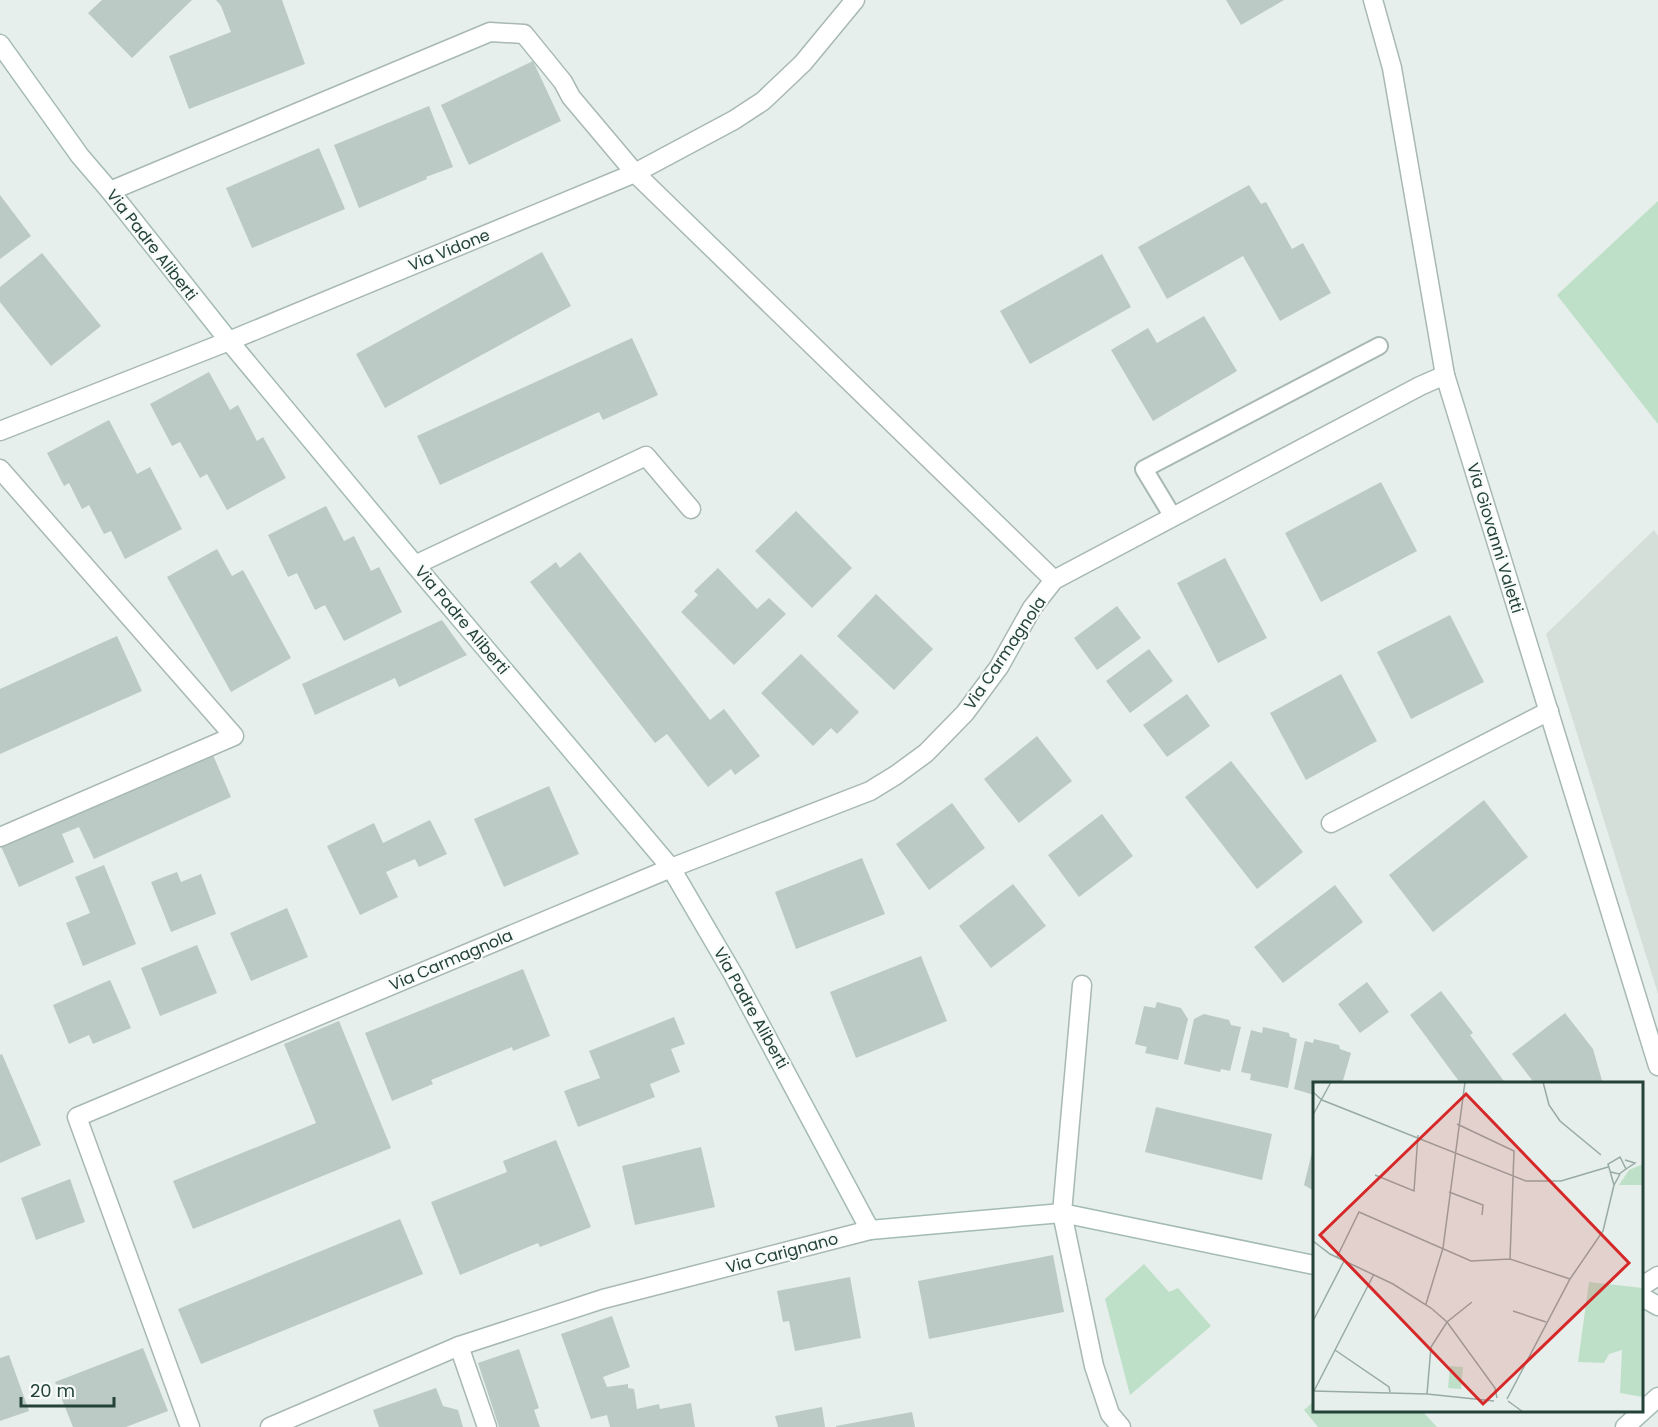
<svg xmlns="http://www.w3.org/2000/svg" width="1658" height="1427" font-family="Poppins,sans-serif">
<rect width="100%" height="100%" fill="#e6efeb"/>
<path fill="#d4dfda" d="M1654,530L1658,536V994L1546,634Z"/>
<g fill="#bfe0c8">
<path d="M1658,201V424L1557,295Z"/>
<path d="M1144,1264L1169,1292L1178,1288L1211,1326L1130,1395L1105,1299Z"/>
<path d="M1314,1401V1410L1422,1411L1437,1427H1318L1304,1410Z"/>
</g>
<g fill="#bbcac4">
<path d="M102,0H192L132,58L88,13Z"/>
<path d="M216,0H282L305,64L189,109L169,56L231,32L221,6Z"/>
<path d="M1226,0H1284L1241,25Z"/>
<path d="M533,61L561,121L469,165L441,105Z"/>
<path d="M429,106L453,167L426,177L427,179L359,208L334,145Z"/>
<path d="M319,148L345,209L252,248L226,188Z"/>
<path d="M1249,185L1261,204L1266,202L1292,249L1303,243L1331,293L1280,321L1243,256L1167,299L1138,247Z"/>
<path d="M0,195L31,236L0,259Z"/>
<path d="M542,252L571,306L385,408L356,354Z"/>
<path d="M42,253L101,326L51,366L0,302V287Z"/>
<path d="M1102,254L1131,307L1030,364L1000,311Z"/>
<path d="M1204,316L1237,371L1153,421L1111,350L1148,328L1157,343Z"/>
<path d="M632,338L658,395L603,420L599,412L440,485L417,436Z"/>
<path d="M209,372L230,410L238,405L257,441L263,437L286,478L227,510L207,474L200,478L180,442L172,446L150,404Z"/>
<path d="M109,420L137,474L150,467L182,529L125,559L111,531L104,534L89,505L82,509L69,483L64,486L47,453Z"/>
<path d="M1381,482L1417,551L1321,602L1285,533Z"/>
<path d="M326,506L344,541L354,536L371,571L379,567L402,612L344,641L325,605L315,610L297,573L288,577L268,535Z"/>
<path d="M796,511L852,568L812,608L755,551Z"/>
<path d="M217,549L232,576L243,570L291,658L231,692L167,577Z"/>
<path d="M580,552L710,720L724,709L760,756L735,775L731,769L708,787L667,734L655,743L530,582L556,562L560,568Z"/>
<path d="M1225,558L1267,638L1218,663L1177,583Z"/>
<path d="M718,568L757,609L769,598L786,614L734,665L681,612L698,595L694,591Z"/>
<path d="M876,594L933,649L894,690L837,636Z"/>
<path d="M1117,606L1141,638L1097,670L1074,638Z"/>
<path d="M1450,615L1484,682L1411,719L1377,652Z"/>
<path d="M442,620L467,655L399,687L395,678L315,715L302,684Z"/>
<path d="M117,636L142,691L0,754V689Z"/>
<path d="M1149,649L1173,681L1130,713L1106,681Z"/>
<path d="M801,654L859,712L837,734L831,728L813,746L761,693Z"/>
<path d="M1341,674L1377,741L1306,780L1270,713Z"/>
<path d="M1187,694L1210,726L1167,757L1143,725Z"/>
<path d="M1037,736L1072,781L1019,823L984,779Z"/>
<path d="M210,748L231,797L94,859L79,827L62,834L74,862L19,887L0,844Z"/>
<path d="M1231,761L1303,852L1257,889L1185,797Z"/>
<path d="M549,786L579,854L504,887L474,819Z"/>
<path d="M1484,800L1528,857L1433,932L1389,875Z"/>
<path d="M952,803L985,848L929,890L896,844Z"/>
<path d="M1102,814L1133,856L1079,897L1048,855Z"/>
<path d="M430,820L447,854L419,867L415,859L386,872L398,897L360,915L327,846L374,823L383,843Z"/>
<path d="M862,858L885,914L796,949L775,892Z"/>
<path d="M104,865L136,944L83,966L66,923L90,913L75,877Z"/>
<path d="M177,872L181,882L201,874L216,914L171,932L151,882Z"/>
<path d="M1013,884L1046,926L991,968L959,926Z"/>
<path d="M1335,885L1363,922L1283,983L1254,947Z"/>
<path d="M287,908L308,957L251,981L230,933Z"/>
<path d="M197,945L217,993L160,1016L141,968Z"/>
<path d="M921,956L947,1021L856,1058L830,992Z"/>
<path d="M523,969L550,1036L513,1051L512,1047L431,1080L433,1084L392,1101L365,1033Z"/>
<path d="M110,980L131,1028L93,1044L89,1035L69,1044L53,1005Z"/>
<path d="M1367,982L1389,1012L1360,1033L1338,1004Z"/>
<path d="M1441,991L1473,1033L1470,1035L1506,1084H1461L1410,1015Z"/>
<path d="M1157,1002L1181,1008L1188,1019L1178,1060L1145,1053L1147,1047L1135,1044L1144,1006L1155,1008Z"/>
<path d="M1565,1013L1593,1049L1603,1084H1535L1512,1054Z"/>
<path d="M1204,1014L1229,1020L1231,1025L1241,1027L1230,1071L1221,1069L1220,1072L1184,1064L1194,1019Z"/>
<path d="M674,1017L685,1044L671,1049L680,1072L650,1084L655,1097L578,1127L564,1091L600,1078L589,1051Z"/>
<path d="M339,1021L391,1148L193,1229L173,1181L316,1123L284,1044Z"/>
<path d="M1263,1027L1289,1033L1290,1037L1297,1039L1288,1088L1250,1080L1251,1074L1241,1072L1251,1030L1262,1033Z"/>
<path d="M1314,1039L1339,1045L1340,1049L1351,1053L1342,1084H1314V1095L1294,1089L1305,1041L1313,1043Z"/>
<path d="M2,1054L41,1145L0,1163V1055Z"/>
<path d="M1156,1107L1272,1134L1262,1180L1145,1152Z"/>
<path d="M556,1140L591,1227L540,1247L538,1243L460,1275L431,1202L507,1172L503,1161Z"/>
<path d="M1314,1144V1191L1304,1185Z"/>
<path d="M701,1147L715,1207L635,1225L622,1166Z"/>
<path d="M70,1179L85,1222L36,1240L21,1198Z"/>
<path d="M400,1219L423,1274L201,1364L178,1309Z"/>
<path d="M1053,1255L1064,1312L929,1339L918,1281Z"/>
<path d="M850,1277L861,1338L795,1351L789,1321L783,1322L777,1291Z"/>
<path d="M612,1316L630,1367L603,1377L607,1387L628,1384V1388L634,1389L637,1409L659,1404L660,1409L691,1403L695,1427H610L607,1415L591,1419L561,1334Z"/>
<path d="M143,1348L168,1411L126,1427H73L55,1382Z"/>
<path d="M519,1349L539,1408L534,1410L540,1427H499L478,1363Z"/>
<path d="M9,1355L29,1411L0,1421V1358Z"/>
<path d="M436,1388L443,1406L458,1410L463,1427H379L373,1410Z"/>
<path d="M822,1407L825,1427H778L775,1416Z"/>
<path d="M912,1412L915,1427H836V1426Z"/>
</g>
<g fill="none" stroke-linecap="round" stroke-linejoin="round">
<g stroke="#a8b8b2" stroke-width="20">
<path id="lane" d="M1173,517L1144,469L1379,346"/>
</g>
<g stroke="#a8b8b2" stroke-width="21">
<g id="street">
<path d="M1373,0L1392,68L1445,375L1658,1066"/>
<path d="M110,191L490,32L524,34L563,82L571,97L635,173L1054,580"/>
<path d="M0,431L229,341L635,173L734,120L763,101L803,63L855,0"/>
<path d="M0,469L234,736L0,837"/>
<path d="M415,565L646,456L691,509"/>
<path d="M1331,823L1549,711"/>
<path d="M1082,985L1062,1213L1094,1366L1110,1414L1121,1427"/>
<path d="M1642,1286L1658,1276"/>
<path d="M459,1346L487,1427"/>
<path d="M190,1427L77,1117L671,868L870,791L896,775L926,753L965,713L999,667L1032,608L1054,580L1420,386L1445,375"/>
<path d="M270,1427L459,1346L603,1299L870,1230"/>
</g>
</g>
<g stroke="#a4bbb3" stroke-width="21">
<g id="secondary">
<path d="M0,44L80,156L110,191L229,341L415,565L671,868L733,974L870,1230L1062,1213L1314,1265"/>
<path d="M1642,1297L1658,1306"/>
<path d="M1625,1427L1658,1397"/>
</g>
</g>
<use href="#lane" stroke="#fff" stroke-width="16"/>
<use href="#street" stroke="#fff" stroke-width="18"/>
<use href="#secondary" stroke="#fff" stroke-width="18"/>
</g>
<g text-anchor="middle" dominant-baseline="central" stroke-width="4.5" stroke-linejoin="round" paint-order="stroke">
<g font-size="16" fill="#24423a" stroke="#f7fbf9">
<text transform="translate(152 245) rotate(52)">Via Padre Aliberti</text>
<text transform="translate(449 250) rotate(-22)">Via Vidone</text>
<text transform="translate(1495 538) rotate(73)">Via Giovanni Valetti</text>
<text transform="translate(462 620) rotate(50)">Via Padre Aliberti</text>
<text transform="translate(1005 653) rotate(-56)">Via Carmagnola</text>
<text transform="translate(451 960) rotate(-23)">Via Carmagnola</text>
<text transform="translate(751 1008) rotate(61)">Via Padre Aliberti</text>
<text transform="translate(782 1253) rotate(-15)">Via Carignano</text>
</g>
</g>
<g transform="translate(1313 1082)">
<rect width="330" height="330" fill="#e6efeb"/>
<path d="M330,82V103H306L316,88ZM276,200L330,206V315L307,311L309,268L296,272L291,281L265,280ZM137,284L150,285L148,307L135,306Z" fill="#bfe0c8"/>
<path fill="none" stroke="#98aaa4" stroke-width="1.5" d="M230,0L236,23L247,39L288,73M0,10L9,18L213,99H248L295,85M0,33L18,0M144,42L201,69L197,177M312,78L322,81L313,87M298,90L306,92L313,87L307,75L295,82L301,103L307,92M62,93L101,109L105,53M136,110L170,123L169,133M0,159L17,172L80,202L118,226L134,240L182,306L184,316M24,175L46,130L158,179L197,177L257,197M113,222L130,166L152,0M200,229L233,240M0,239L31,179M22,268L76,305L77,310M0,309L114,312L181,319M1,309L61,192M114,312L118,265L134,240L159,220M194,317L257,197L290,149L301,103M195,319L210,330"/>
<path fill="#d62828" fill-opacity="0.15" stroke="#d62828" stroke-width="3" d="M153,12L316,181L170,322L7,153Z"/>
<rect width="330" height="330" fill="none" stroke="#24423a" stroke-width="3"/>
</g>
<path d="M21 1397v9h93v-9" fill="none" stroke="#24423a" stroke-width="3"/>
<text x="30" y="1397" font-size="18" fill="#24423a" stroke="#f7fbf9" stroke-width="4.5" paint-order="stroke">20 m</text>
</svg>
